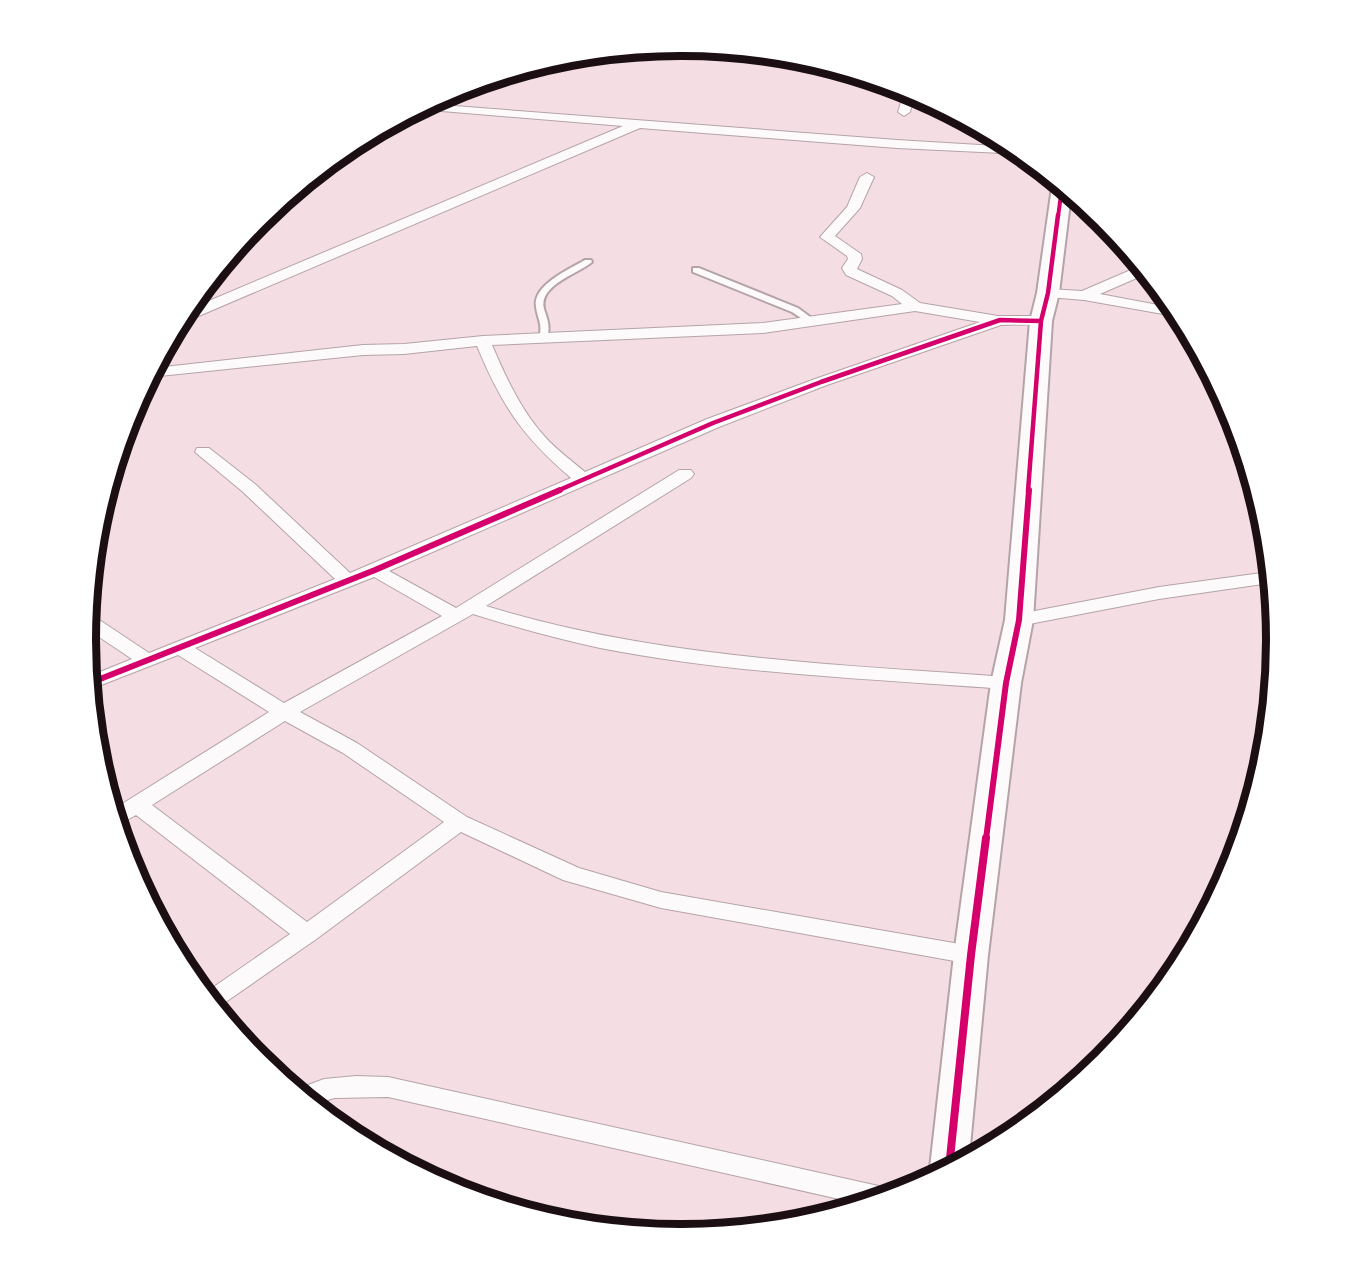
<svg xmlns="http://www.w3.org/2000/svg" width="1362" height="1280" font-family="Arial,sans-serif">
<rect width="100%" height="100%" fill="#f4dee4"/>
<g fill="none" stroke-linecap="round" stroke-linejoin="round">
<g stroke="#b4a3a8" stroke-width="4">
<g id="lane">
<path d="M585,260H591L592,262C578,274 538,285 544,309C548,321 551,328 546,341H540L539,339C543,324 538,321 536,307C532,285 570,269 585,260Z"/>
<path d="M693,268H699L798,308L817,322L813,324H810L792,312L693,272Z"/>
</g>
</g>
<g stroke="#b4a3a8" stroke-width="2">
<g id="street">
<path d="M905,89L915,94L910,112L904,116L898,112Z"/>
<path d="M428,104L897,140L1013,147L1022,154L897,148L640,128L187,321L180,322L185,311L623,126L418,109Z"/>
<path d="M867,173L874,177L860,208L835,236L861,254L862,259L857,269L902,290L920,303L998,316H1041L1046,318L1049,321L1046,324L1001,325L827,385L719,427L389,571L456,608L679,470H691L694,474L691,478L486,606C655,658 831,664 1006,677L1013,679L1016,683L1013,687L1006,689C871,679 733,674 600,648C557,639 515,627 473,614L300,712L357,743L467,817L579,868L661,892L971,946L979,949L983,955L979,961L971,964L661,908L563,880L461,832L315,940L217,1008L205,993L290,934L136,815L118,825L114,809L269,712L178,655L91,689L90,676L132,659L87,629L88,615L95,617L149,653L335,579L243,492L195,452L197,448H209L255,484L350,573L571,478C522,436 502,406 477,346L404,354L363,355L150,377L155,368L363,345L404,344L483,336L763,323L902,304L892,296L846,275L842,268L848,259L847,256L820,237L847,207L860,177ZM915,311L980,322L815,379L707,419L585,472C572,461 558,451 546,438C522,412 506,378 492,345L763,333ZM374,577L442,616L284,703L195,648ZM285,721L343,753L444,822L307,922L152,805Z"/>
<path d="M1140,266L1146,274L1100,294L1174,308L1180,317L1084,300L1048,297L1041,293L1048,289L1082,291Z"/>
<path d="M1269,572L1270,583L1159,599L1019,626L1012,624L1009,620L1012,616L1019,614L1159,587Z"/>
<path d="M356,1076L388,1077L883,1187L893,1190L895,1194L861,1204L388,1097L335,1098L313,1104L295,1090L324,1079Z"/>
</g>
</g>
<g stroke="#b4a3a8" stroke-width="4">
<path id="secondary" d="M1057,182L1071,194L1059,293L1052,321L1033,620L1021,683L988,955L969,1157L934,1176L930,1168L954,955L991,683L1005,620L1030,321L1037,293L1052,187Z"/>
</g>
<use href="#lane" fill="#fdfafb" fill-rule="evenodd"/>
<use href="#street" fill="#fdfafb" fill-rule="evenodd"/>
<use href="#secondary" fill="#fdfafb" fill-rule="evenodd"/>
<g stroke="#fff" stroke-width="6">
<path id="cycleway-far3" d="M1058,217L1062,187"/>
</g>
<g stroke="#fff" stroke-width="8">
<g id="cycleway-far2">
<path d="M557,491L713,423L821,382L1000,320L1041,321"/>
<path d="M1028,491L1041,321L1048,293L1058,215"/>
</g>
</g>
<g stroke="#fff" stroke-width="10">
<g id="cycleway-far1">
<path d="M90,683L375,570L560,490"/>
<path d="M986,839L1006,683L1019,620L1029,490"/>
</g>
</g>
<g stroke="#fff" stroke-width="11">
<path id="cycleway" d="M949,1168L971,955L986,838"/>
</g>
<use href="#cycleway-far3" stroke="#d6006c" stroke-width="4"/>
<use href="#cycleway-far2" stroke="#d6006c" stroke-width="4.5"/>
<use href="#cycleway-far1" stroke="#d6006c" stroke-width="6"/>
<use href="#cycleway" stroke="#d6006c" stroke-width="8"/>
</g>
<path d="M0 0H1362V1280H0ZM680 56H682A584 584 0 0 1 1266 640V640A584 584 0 0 1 682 1224H680A584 584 0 0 1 96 640V640A584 584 0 0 1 680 56Z" fill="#fff" fill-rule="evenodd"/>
<path fill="none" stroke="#1c0f13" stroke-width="8" d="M680 56H682A584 584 0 0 1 1266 640V640A584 584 0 0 1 682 1224H680A584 584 0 0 1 96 640V640A584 584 0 0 1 680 56Z"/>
</svg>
